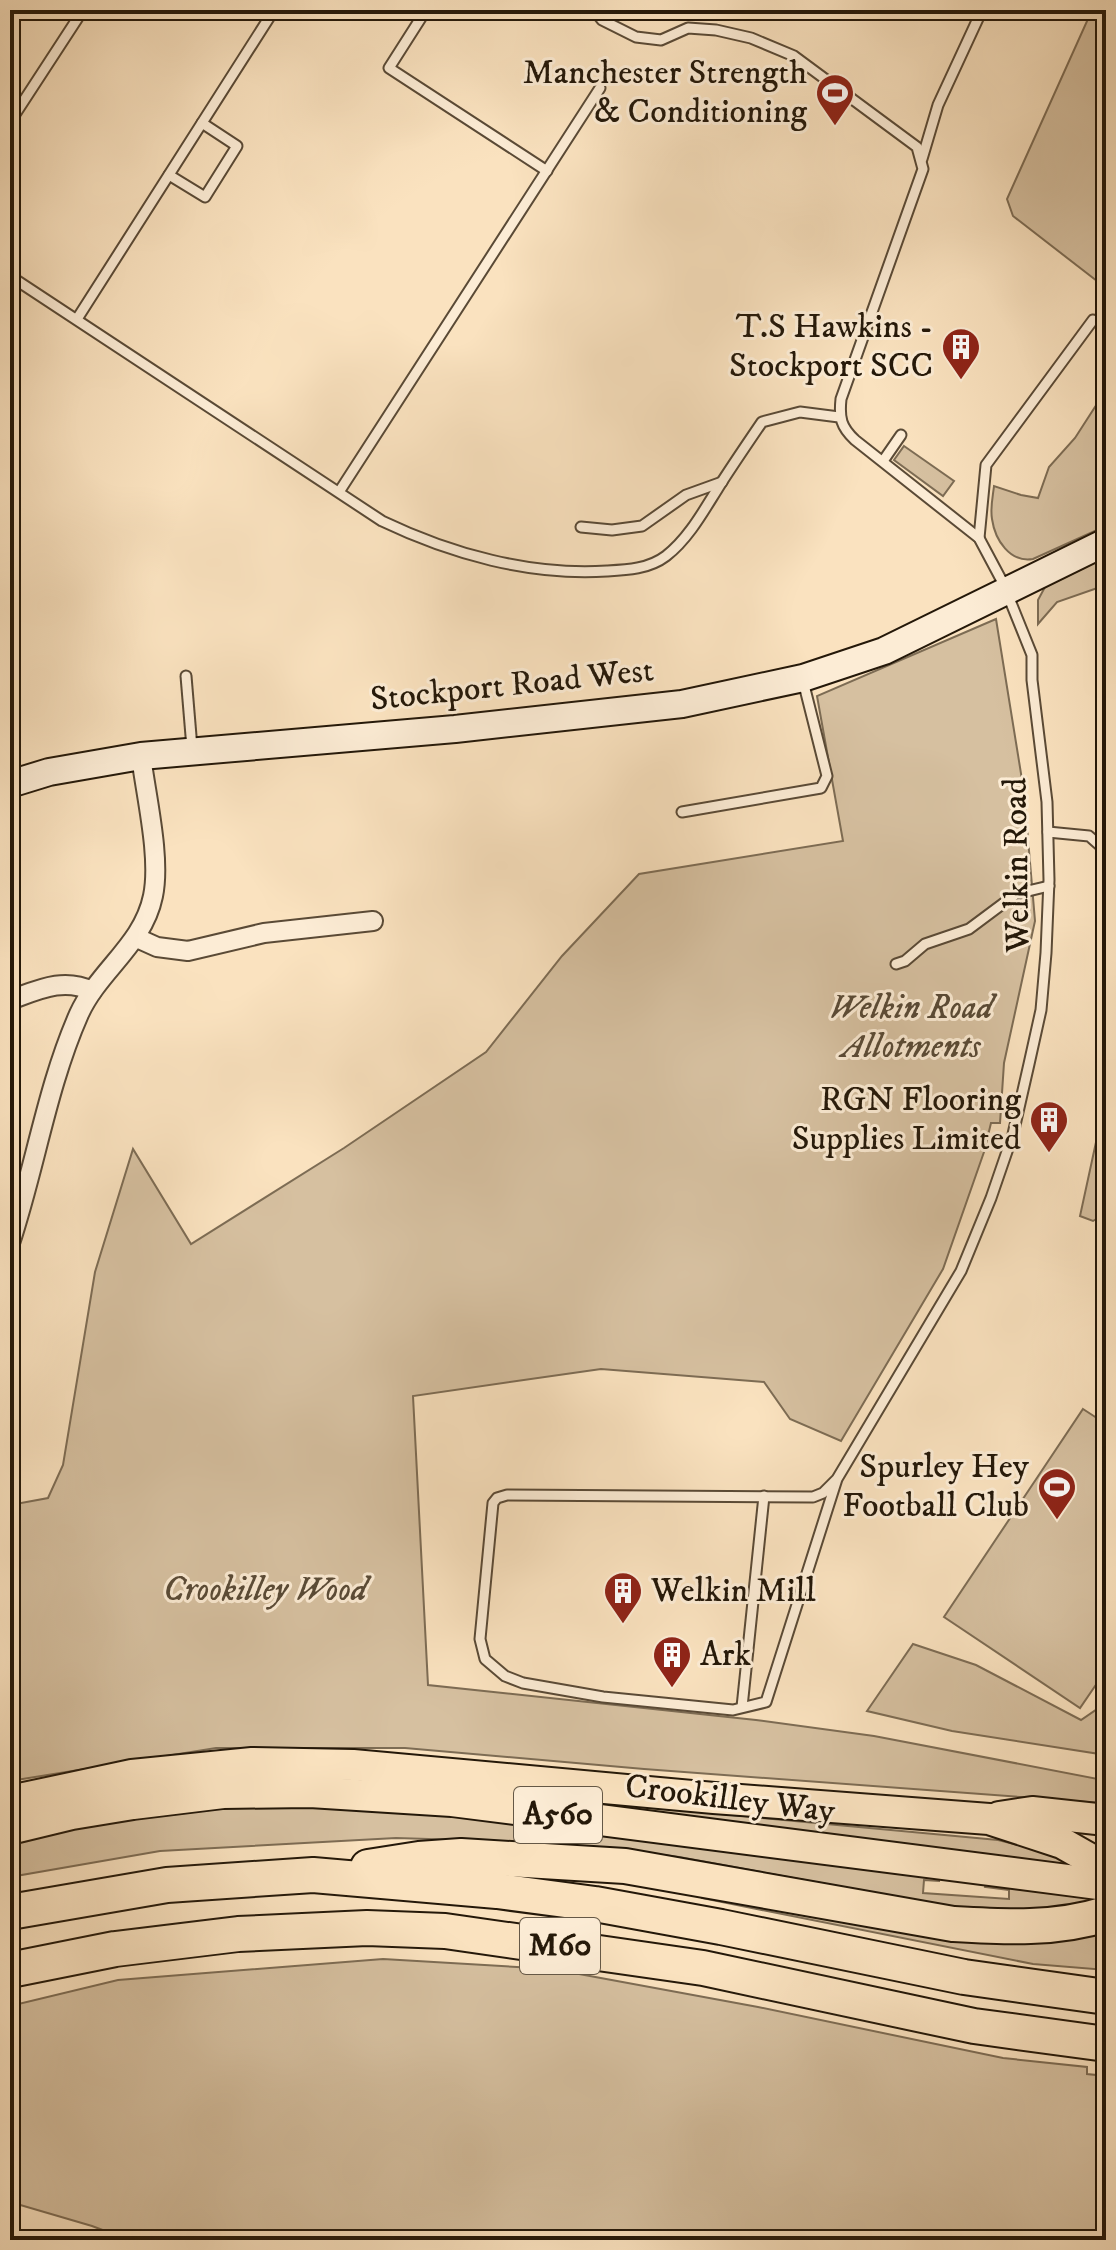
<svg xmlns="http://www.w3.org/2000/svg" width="1116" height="2250" font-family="'IM FELL DW Pica',serif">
<rect width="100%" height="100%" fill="#fae2bf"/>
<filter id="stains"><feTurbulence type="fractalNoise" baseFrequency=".0025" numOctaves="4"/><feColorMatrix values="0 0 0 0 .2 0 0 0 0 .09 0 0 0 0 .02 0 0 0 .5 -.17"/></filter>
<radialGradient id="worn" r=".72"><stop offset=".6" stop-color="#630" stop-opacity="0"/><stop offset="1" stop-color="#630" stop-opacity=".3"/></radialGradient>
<g fill="#d6c0a0" stroke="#7d6c54" stroke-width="2">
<path d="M1092,10H1106V288L1013,216L1007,199Z"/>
<path d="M1106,390V526L1033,559C1010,563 995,540 992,519C990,508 993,496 994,486L1021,495L1038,498L1049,467L1075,438Z"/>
<path d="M904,446L954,481L943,496L894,460Z"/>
<path d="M1106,557V585L1057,602L1038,624V600L1045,587Z"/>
<path d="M996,619L1024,792L1035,921L1004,1063L1000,1123H991L984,1152L943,1269L841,1441L790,1419L764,1382L601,1369L413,1396L428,1685L756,1720L874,1736L1098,1779L1101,1803L644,1769L405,1748H216L10,1781V1505L48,1498L63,1465L95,1272L133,1149L191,1244L344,1148L486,1052L562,956L639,874L843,841L817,696Z"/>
<path d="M1106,1096V1213L1093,1221L1080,1216Z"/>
<path d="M1083,1409L1106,1424V1670L1080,1708L944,1617Z"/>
<path d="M913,1644L976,1665L1081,1720L1106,1703V1755L952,1731L867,1711Z"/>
<path d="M336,1778L998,1840L1047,1852L1091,1875Z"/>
<path d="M248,1805L403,1809L939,1876V1881L924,1880L923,1893L1009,1899V1890L985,1887L986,1882L1106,1898V1904L991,1914L679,1857L608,1848L524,1842L396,1838L160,1851L10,1877V1840L67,1824Z"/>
<path d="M703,1893L1106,1928V1970L1033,1964L702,1898Z"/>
<path d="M383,1959L552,1969L758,2007L1003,2058L1087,2067V2074L1106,2076V2240H129L92,2226L10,2202V2006L118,1980Z"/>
</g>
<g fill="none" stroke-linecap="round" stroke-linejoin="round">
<g stroke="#5a4a36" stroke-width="13">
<g id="lane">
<path d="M426,10L389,68L547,171"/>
<path d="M594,10L602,20L636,37L661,40L688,28L716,30L751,38L794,56L917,147L923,169L841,399C839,418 841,427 855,440L979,538L1003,583L1032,655V680L1047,802L1049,880L1046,953L1041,1010L1029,1064L1013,1134L991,1198L961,1271L837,1479L766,1702L733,1710L603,1697L523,1683L505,1676L485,1659L480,1639L493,1503L497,1498L507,1495L813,1497L823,1493L837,1479"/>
<path d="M10,122L83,10"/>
<path d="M922,159L938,105L982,10"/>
<path d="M169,175L205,197L237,146L202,123"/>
<path d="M10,276L382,521C451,554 530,576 607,571C627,570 649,569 666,556C688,539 703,512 718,488C732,466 747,444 762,422L800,412L839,417"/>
<path d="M77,319L274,10"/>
<path d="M883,461L901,435"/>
<path d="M339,492L600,88"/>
<path d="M581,527L612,530L642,526L686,495L722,482"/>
<path d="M979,538L986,465L1093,320"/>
<path d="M186,676L192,748"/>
<path d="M682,812L821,788L827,776L803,681"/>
<path d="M1048,832L1089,836L1106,851"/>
<path d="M896,964L905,961L925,944L969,929L1016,894L1049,886"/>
<path d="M742,1707L764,1496"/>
</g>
</g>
<g stroke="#5a4a36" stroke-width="22">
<g id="street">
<path d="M137,938L157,947L188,951L264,933L373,921"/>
<path d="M10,1000C38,990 63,977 92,991"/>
<path d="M10,1243C35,1168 47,1086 79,1014C99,970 143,945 153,896C161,858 146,796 141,756"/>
</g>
</g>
<g stroke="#241809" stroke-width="30">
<path id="secondary" d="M10,784L49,772L141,756L455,729L682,704L803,678L884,651L1106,542"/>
</g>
<g stroke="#241809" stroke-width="34">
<g id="primary">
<path d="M10,1801L132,1775L252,1763L353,1765L714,1798L989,1819L1062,1843L1106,1868"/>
<path d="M999,1817L1032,1812L1106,1820"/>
<path d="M10,1829L72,1814L133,1804L223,1793L310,1792L452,1801L1106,1885"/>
</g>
</g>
<g stroke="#241809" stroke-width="38">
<g id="highway">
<path d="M368,1867L419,1859L461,1856L625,1866L953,1924C1005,1927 1055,1930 1106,1914"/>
<path d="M10,1912L167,1885L313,1875L497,1891L595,1904L721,1927L964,1977L1106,1997"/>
<path d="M10,1970L115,1949L238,1934L367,1928L445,1931L703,1968L974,2026L1106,2044"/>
</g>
</g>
<use href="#lane" stroke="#fcecd5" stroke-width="9"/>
<use href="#street" stroke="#fcecd5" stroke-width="18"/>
<use href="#secondary" stroke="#fcecd5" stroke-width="26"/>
<use href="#primary" stroke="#fae2bf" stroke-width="30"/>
<use href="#highway" stroke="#fae2bf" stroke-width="34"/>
</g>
<defs>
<g id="stadium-pin" transform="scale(2)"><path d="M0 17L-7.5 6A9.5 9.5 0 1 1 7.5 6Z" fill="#8f2418" stroke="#fcecd5"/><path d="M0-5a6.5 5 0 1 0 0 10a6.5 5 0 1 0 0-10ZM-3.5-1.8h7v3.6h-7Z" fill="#fff"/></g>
<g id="building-pin" transform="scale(2)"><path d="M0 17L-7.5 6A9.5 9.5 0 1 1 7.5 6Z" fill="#8f2418" stroke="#fcecd5"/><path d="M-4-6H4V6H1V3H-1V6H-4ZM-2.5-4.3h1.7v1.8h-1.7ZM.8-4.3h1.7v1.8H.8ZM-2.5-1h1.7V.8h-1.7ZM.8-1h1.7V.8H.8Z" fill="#fff"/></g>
</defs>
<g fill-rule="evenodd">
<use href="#stadium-pin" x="835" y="93"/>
<use href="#building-pin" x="961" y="347"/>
<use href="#building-pin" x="1049" y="1120"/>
<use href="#stadium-pin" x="1057" y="1487"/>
<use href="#building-pin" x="623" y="1591"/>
<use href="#building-pin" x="672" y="1655"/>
</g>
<g text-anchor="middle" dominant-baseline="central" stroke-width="6" stroke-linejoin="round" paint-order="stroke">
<g fill="#fcecd5" stroke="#655846" stroke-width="2">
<rect x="514" y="1787" width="88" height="56" rx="6"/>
<rect x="520" y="1918" width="80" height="56" rx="6"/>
</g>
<g font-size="32" font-weight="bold" fill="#241809">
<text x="558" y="1815">A560</text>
<text x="560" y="1946">M60</text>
</g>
<g font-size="34" fill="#241809" stroke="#fcecd5" text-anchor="end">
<text x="807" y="73">Manchester Strength<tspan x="807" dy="39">&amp; Conditioning</tspan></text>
<text x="933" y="327">T.S Hawkins -<tspan x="933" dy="39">Stockport SCC</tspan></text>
<text x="1021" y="1100">RGN Flooring<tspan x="1021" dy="39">Supplies Limited</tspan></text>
<text x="1029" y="1467">Spurley Hey<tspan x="1029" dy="39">Football Club</tspan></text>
<text x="651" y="1591" text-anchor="start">Welkin Mill</text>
<text x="700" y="1655" text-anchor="start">Ark</text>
</g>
<g font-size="34" fill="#241809" stroke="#fcecd5">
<text transform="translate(512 685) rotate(-6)">Stockport Road West</text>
<text transform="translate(1017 865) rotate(-91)">Welkin Road</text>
<text transform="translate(730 1799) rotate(7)">Crookilley Way</text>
</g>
<g font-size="34" font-style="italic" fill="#594a36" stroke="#fcecd5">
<text x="911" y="1008">Welkin Road<tspan x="911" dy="39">Allotments</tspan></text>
<text x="265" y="1590">Crookilley Wood</text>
</g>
</g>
<rect width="1116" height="2250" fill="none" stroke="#fae2bf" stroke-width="40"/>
<rect x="12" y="12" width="1092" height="2226" fill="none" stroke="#241809" stroke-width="4"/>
<rect x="20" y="20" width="1076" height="2210" fill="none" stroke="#241809" stroke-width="2"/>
<rect width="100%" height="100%" filter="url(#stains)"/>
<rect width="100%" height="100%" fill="url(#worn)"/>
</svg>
